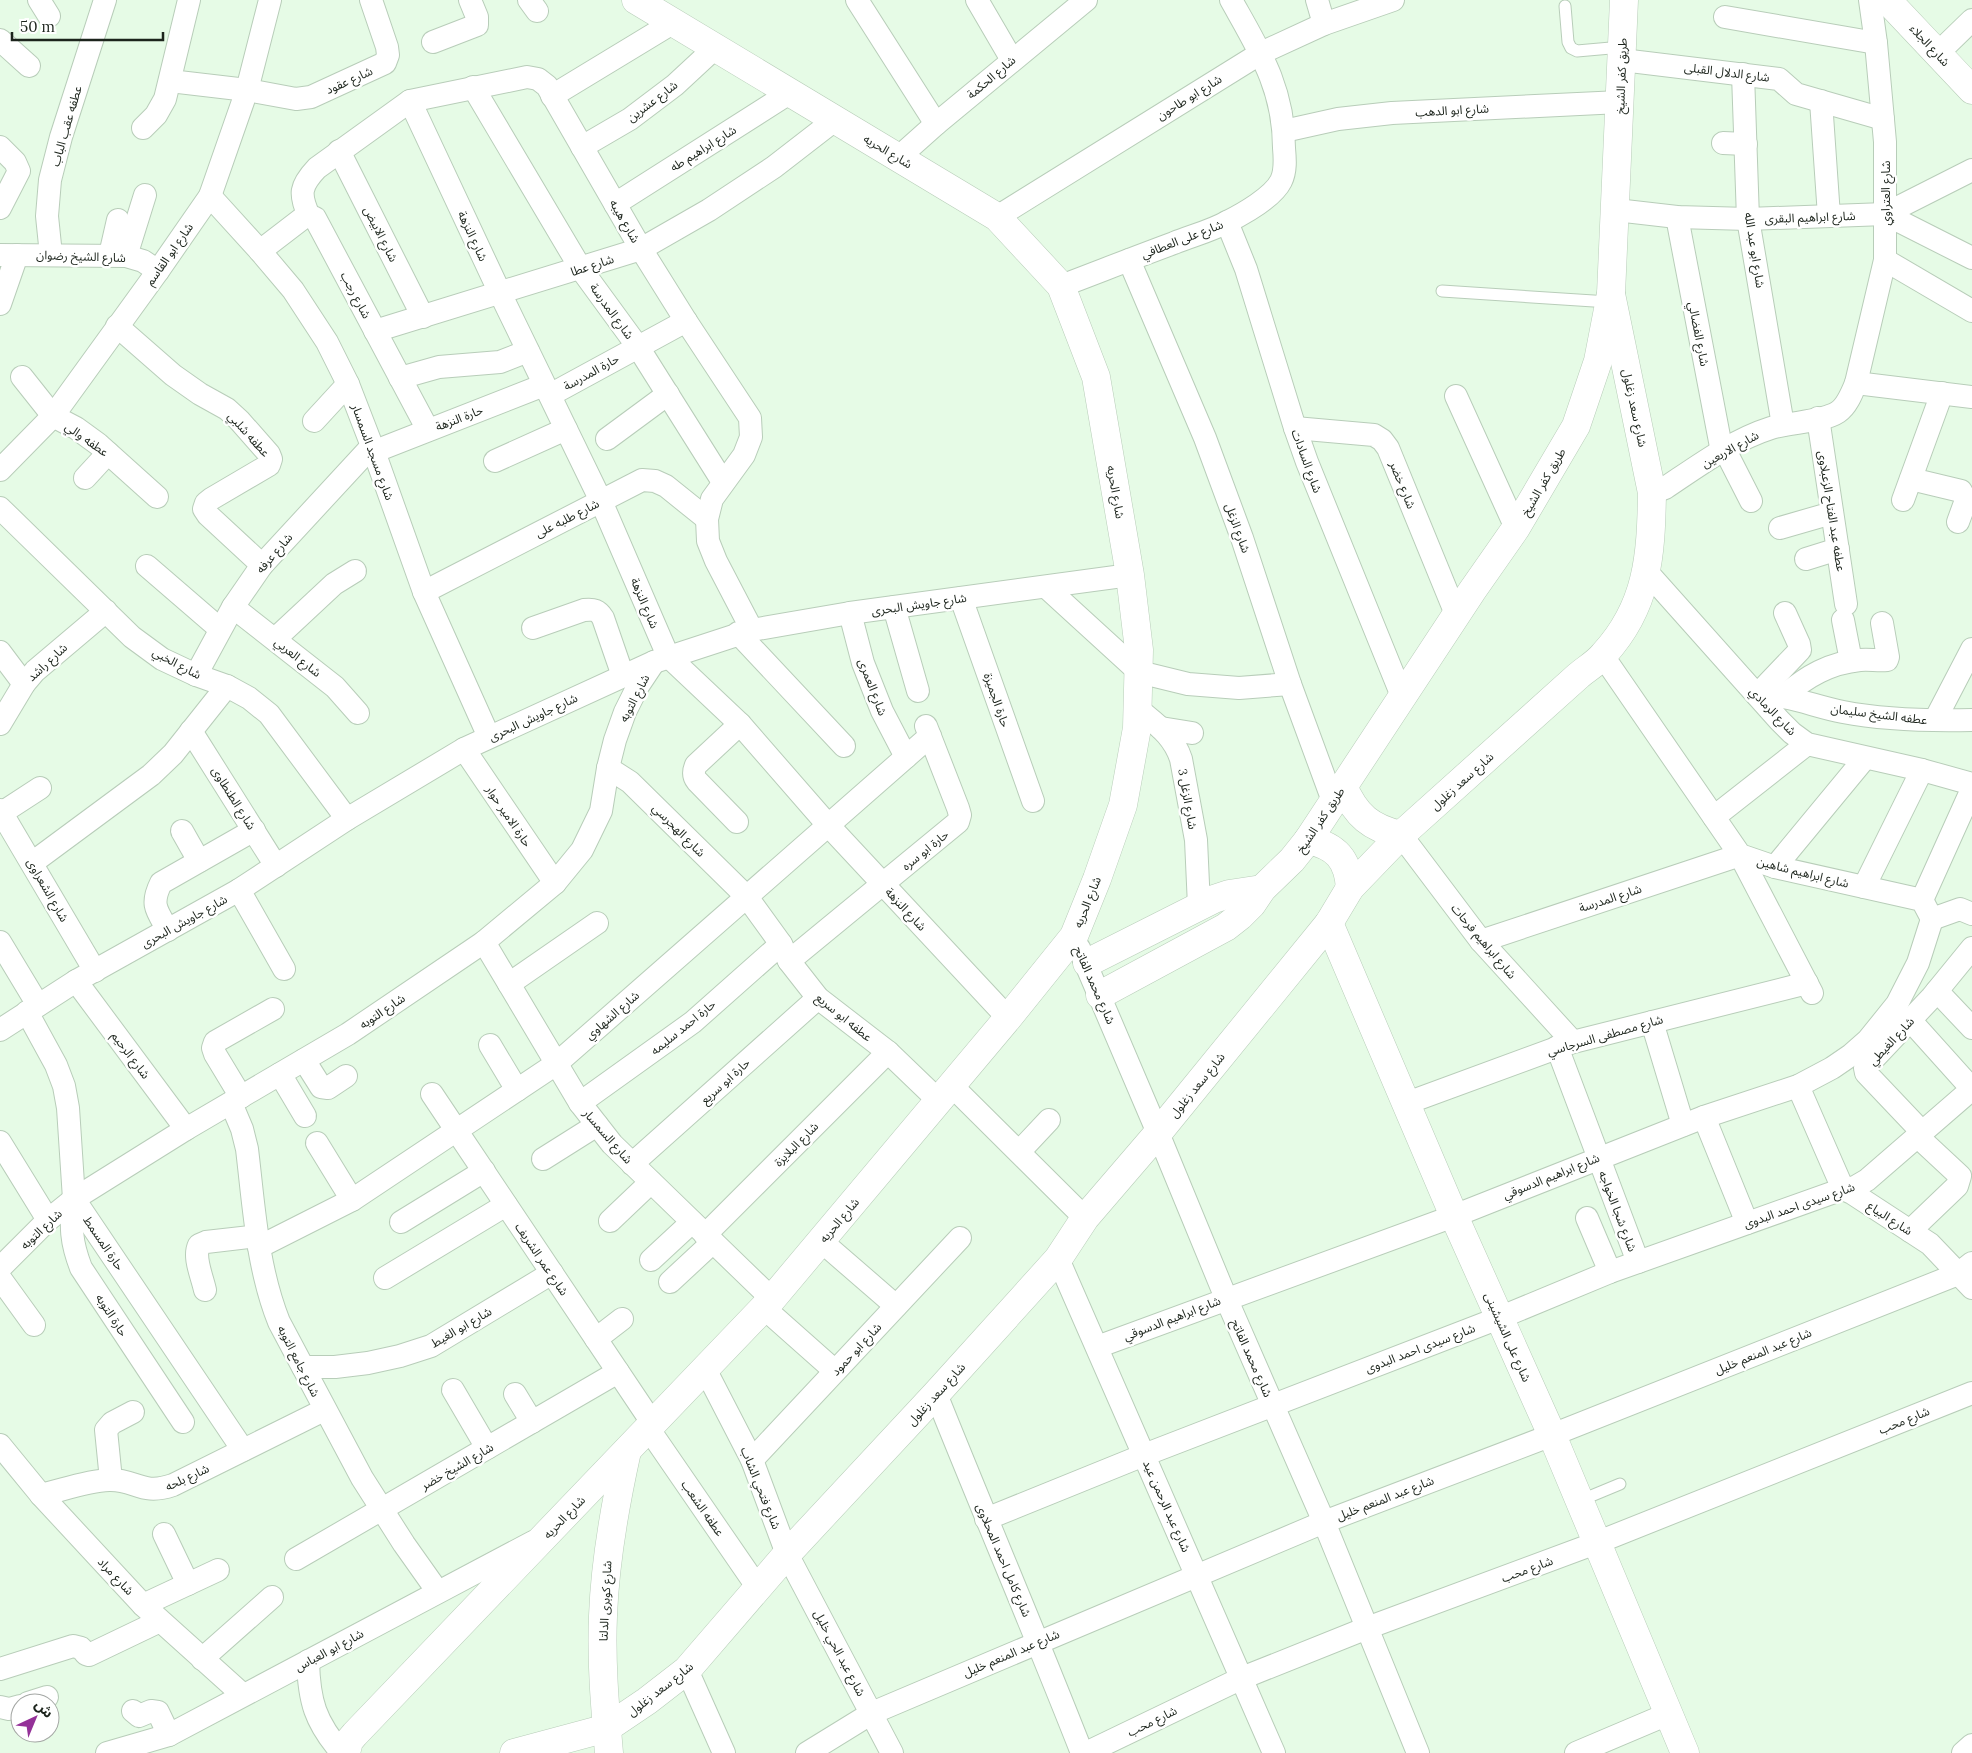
<svg xmlns="http://www.w3.org/2000/svg" width="1972" height="1753" font-family="Lora,'Noto Sans Arabic',serif">
<rect width="100%" height="100%" fill="#e6fbe6"/>
<g fill="none" stroke-linecap="round" stroke-linejoin="round">
<g stroke="#b8cdb9" stroke-width="13">
<g id="service">
<path d="M1565,6L1568,42L1571,48L1577,51L1622,47"/>
<path d="M1442,291L1609,302"/>
<path d="M1579,1501L1620,1484"/>
</g>
</g>
<g stroke="#b8cdb9" stroke-width="24">
<g id="minor">
<path d="M39,0L49,16"/>
<path d="M529,0L537,11"/>
<path d="M857,0L936,124"/>
<path d="M977,0L1012,60"/>
<path d="M1317,0L1324,24"/>
<path d="M1725,17L1876,43"/>
<path d="M0,40L29,66"/>
<path d="M433,42L477,25V17L470,0"/>
<path d="M1938,53L1972,20"/>
<path d="M1622,60L1779,79L1796,94L1883,119"/>
<path d="M1743,74L1748,219L1783,425"/>
<path d="M170,81L247,90L296,99L311,97L385,63L388,55L387,47L371,0"/>
<path d="M473,87L581,269L638,347L723,482"/>
<path d="M552,96L674,22"/>
<path d="M410,101L500,293L601,501L668,656L740,724L828,825L1008,1018"/>
<path d="M1821,101L1829,216"/>
<path d="M143,128L156,115L165,99L189,0"/>
<path d="M1284,131L1338,119L1392,113L1620,102"/>
<path d="M1723,143L1746,144"/>
<path d="M0,147L15,162L19,171L0,208"/>
<path d="M582,147L630,119L675,85L716,47"/>
<path d="M339,151L423,317"/>
<path d="M899,157L936,124L1086,0"/>
<path d="M210,196L260,251L293,290L327,342L348,384L372,446L424,592L489,737"/>
<path d="M615,204L791,92"/>
<path d="M1616,210L1677,217L1748,219L1885,214L1972,170"/>
<path d="M1885,214L1972,258"/>
<path d="M309,216C299,194 300,186 317,168L410,101L527,77L538,79L547,86L641,249L686,321L750,418L751,437L744,455L712,499L707,519L708,541L716,561L752,630"/>
<path d="M997,217L1261,53L1324,24L1393,0"/>
<path d="M1677,217L1722,452"/>
<path d="M1227,222L1246,269L1295,428L1307,462L1402,696"/>
<path d="M260,251L303,218L309,216L315,218L428,430"/>
<path d="M0,255L126,256L143,261L158,271"/>
<path d="M51,255L47,216L50,180L61,137L105,0"/>
<path d="M110,255L118,220"/>
<path d="M126,256L145,195"/>
<path d="M1129,260L1205,438L1242,538L1290,684L1333,801"/>
<path d="M1885,260L1972,311"/>
<path d="M1061,286C1098,272 1136,257 1174,243C1191,236 1211,231 1227,222C1243,214 1273,197 1281,181C1286,171 1285,159 1284,148C1284,88 1259,50 1231,0"/>
<path d="M0,304L17,255"/>
<path d="M117,326L173,375L200,394L227,409L239,420L269,454L271,459L269,465L211,499L206,503L204,509L208,515L262,565"/>
<path d="M375,331L641,249L709,210L774,167L836,119"/>
<path d="M22,377L53,416L76,428L98,444L157,497"/>
<path d="M400,378L439,367L500,362L528,351"/>
<path d="M1856,383L1972,397"/>
<path d="M550,395L686,321"/>
<path d="M1456,396L1516,528"/>
<path d="M1818,418L1846,604"/>
<path d="M314,421L348,384"/>
<path d="M1295,428L1374,435L1382,440L1388,448L1456,614"/>
<path d="M607,439L668,394"/>
<path d="M1725,450L1751,501"/>
<path d="M373,452L544,385"/>
<path d="M495,461L566,429"/>
<path d="M0,470L53,416L158,271L210,196L247,90L270,0"/>
<path d="M85,478L108,453"/>
<path d="M1911,479L1961,491L1966,500L1958,522"/>
<path d="M1652,493L1665,488C1698,466 1733,440 1771,428C1790,422 1823,422 1838,412C1847,406 1852,393 1856,383L1885,260V142L1876,43L1870,0"/>
<path d="M1903,500L1942,393"/>
<path d="M0,508L132,637L162,659L196,675L227,686L249,698L269,714L347,819"/>
<path d="M1780,528L1832,513"/>
<path d="M1806,559L1838,549"/>
<path d="M147,566L220,629"/>
<path d="M1647,572L1779,720L1792,733L1807,744L1922,770L1972,784"/>
<path d="M1046,587L1139,672L1188,684L1239,688L1290,684"/>
<path d="M424,592L642,480L655,481L666,486L707,519"/>
<path d="M961,598L1033,801"/>
<path d="M233,607L335,687L358,713"/>
<path d="M894,607L918,691"/>
<path d="M850,613L863,663L882,711L906,757"/>
<path d="M1843,620L1851,661"/>
<path d="M533,628L584,610C594,609 598,610 603,618L623,676"/>
<path d="M738,633L844,746"/>
<path d="M275,639L334,584L355,571"/>
<path d="M0,652L24,684"/>
<path d="M1603,656L1740,855L1775,867L1922,900L1932,919L1960,909L1972,914"/>
<path d="M196,675L233,607L262,565L372,446"/>
<path d="M1757,695C1788,694 1812,706 1843,712C1885,720 1929,721 1972,720"/>
<path d="M1757,695L1800,650L1799,644L1785,613"/>
<path d="M1784,696C1807,676 1830,663 1860,660C1869,659 1878,661 1887,660L1888,657L1882,623"/>
<path d="M1138,709C1157,725 1173,735 1181,759L1196,840L1199,906"/>
<path d="M1935,720L1972,649"/>
<path d="M0,724L24,684L35,671L106,611"/>
<path d="M1161,728L1192,733"/>
<path d="M191,731L276,866"/>
<path d="M464,749L555,883"/>
<path d="M608,768L630,782L747,897L781,944L789,961L818,998L888,1052L939,1101"/>
<path d="M0,810L95,971"/>
<path d="M0,814L40,788"/>
<path d="M1714,817L1807,744"/>
<path d="M737,822L697,781C693,776 693,772 696,765L740,724"/>
<path d="M182,831L199,861"/>
<path d="M1401,835L1481,941L1573,1042"/>
<path d="M32,863L151,775L173,754L227,686"/>
<path d="M1775,867L1865,758"/>
<path d="M1864,887L1922,770"/>
<path d="M239,890L284,969"/>
<path d="M1922,900L1972,789"/>
<path d="M168,930C157,911 150,905 161,883L254,830"/>
<path d="M1481,941L1740,855L1812,993"/>
<path d="M0,942L38,1005"/>
<path d="M484,942L580,1103L612,1144L772,1299"/>
<path d="M1079,948L1158,1133L1226,1298L1324,1522L1418,1753"/>
<path d="M789,961L958,822L960,815L958,808L926,726"/>
<path d="M76,981L186,1129"/>
<path d="M509,984L597,923"/>
<path d="M1937,991L1972,1028"/>
<path d="M27,1012L56,1065L64,1086L68,1108L74,1199L243,1450"/>
<path d="M1652,1022L1683,1125"/>
<path d="M0,1030L76,981L239,890L347,819L464,749L654,662L752,630L850,613L1130,575"/>
<path d="M490,1045L517,1090"/>
<path d="M1557,1047L1638,1262"/>
<path d="M304,1060L321,1087L328,1088L346,1076"/>
<path d="M280,1074L305,1116"/>
<path d="M951,1085L1085,1218"/>
<path d="M1798,1086L1843,1189L1852,1193L1930,1244L1972,1288"/>
<path d="M432,1094L653,1424"/>
<path d="M241,1097L215,1054L213,1048L215,1042L273,1009"/>
<path d="M231,1103L242,1129L247,1149C254,1207 257,1267 279,1322L362,1478L404,1544L438,1592"/>
<path d="M580,1103L693,1022L781,944"/>
<path d="M1407,1103L1573,1042L1807,983"/>
<path d="M1704,1117L1747,1223"/>
<path d="M1922,1132L1866,1073L1865,1068L1932,997L1972,948"/>
<path d="M0,1142L48,1220"/>
<path d="M317,1143L352,1200"/>
<path d="M1019,1152L1049,1120"/>
<path d="M543,1159L597,1125"/>
<path d="M632,1164L818,998"/>
<path d="M74,1199C70,1226 71,1242 81,1268L183,1422"/>
<path d="M1587,1218L1610,1272"/>
<path d="M610,1221L651,1182"/>
<path d="M401,1222L484,1171"/>
<path d="M1910,1231L1957,1186L1960,1176L1917,1136"/>
<path d="M705,1235L888,1052"/>
<path d="M821,1241L896,1306"/>
<path d="M259,1247L352,1200L556,1064L930,736"/>
<path d="M1058,1259L1274,1753"/>
<path d="M651,1260L692,1222"/>
<path d="M0,1268L48,1220L74,1199L186,1129L348,1034L484,942L555,883L582,850L601,811L608,768L615,740L625,712L638,686L654,662"/>
<path d="M0,1278L34,1325"/>
<path d="M385,1278L506,1205"/>
<path d="M670,1282L713,1242"/>
<path d="M205,1290C202,1276 193,1257 199,1245L206,1242L258,1236"/>
<path d="M764,1308L835,1371"/>
<path d="M596,1339L622,1319"/>
<path d="M1097,1347L1454,1216L1704,1117L1798,1086L1832,1068L1851,1055L1868,1040L1897,1004L1918,963L1932,919"/>
<path d="M303,1367H335L368,1363L400,1356L431,1346L552,1273"/>
<path d="M705,1369L752,1460L787,1554L892,1753"/>
<path d="M453,1390L487,1448"/>
<path d="M515,1394L532,1422"/>
<path d="M936,1394C984,1514 1035,1633 1082,1753"/>
<path d="M648,1428L758,1588"/>
<path d="M0,1445L41,1495L143,1605L243,1695"/>
<path d="M752,1460L960,1238"/>
<path d="M111,1480L106,1430L112,1423L133,1412"/>
<path d="M41,1495C63,1490 86,1481 109,1480C136,1479 141,1496 173,1485L324,1410"/>
<path d="M986,1519L1144,1455L1499,1318L1610,1272L1843,1189L1855,1187L1867,1180L1972,1089L1910,1020"/>
<path d="M164,1534L188,1584"/>
<path d="M296,1559L618,1372"/>
<path d="M143,1605L218,1570"/>
<path d="M202,1659L272,1597"/>
<path d="M308,1661C309,1701 315,1722 342,1753"/>
<path d="M0,1669L73,1646L81,1648L86,1654L89,1655L160,1621"/>
<path d="M687,1670L724,1753"/>
<path d="M28,1703L47,1697"/>
<path d="M0,1707L9,1709L20,1706"/>
<path d="M133,1711L139,1716L151,1711L158,1712L169,1735"/>
<path d="M107,1753L169,1735L533,1542"/>
<path d="M807,1753L872,1713L1324,1522L1552,1435L1958,1274L1972,1263"/>
<path d="M1086,1753L1242,1678L1367,1628L1596,1543L1972,1393"/>
<path d="M1576,1753L1668,1714"/>
<path d="M1963,1753L1972,1745"/>
</g>
</g>
<g stroke="#b8cdb9" stroke-width="29">
<g id="tertiary">
<path d="M1887,0L1972,90"/>
<path d="M1343,786C1356,816 1371,828 1401,835"/>
<path d="M1308,840C1336,846 1348,859 1350,888"/>
<path d="M1329,923L1454,1216L1552,1435L1685,1753"/>
<path d="M1087,963L1214,899L1229,894L1262,889"/>
<path d="M1100,995L1226,927L1240,916L1252,904L1262,889L1292,860L1308,840L1472,591L1516,528L1576,426L1598,361L1611,294L1624,0"/>
<path d="M346,1753L349,1741L355,1734L772,1299L1008,1018L1074,936L1097,879L1123,805L1137,728L1139,650L1130,575L1096,377L1061,286L997,217L636,0"/>
<path d="M514,1753L607,1728L647,1701L687,1670L787,1554L936,1394L1058,1259L1085,1218L1158,1133L1329,923L1350,888L1401,835L1578,676C1586,669 1597,663 1604,654C1648,606 1651,556 1652,493L1611,294"/>
<path d="M609,1753C605,1707 601,1662 603,1616C605,1560 615,1505 627,1451"/>
</g>
</g>
<use href="#service" stroke="#fff" stroke-width="11"/>
<use href="#minor" stroke="#fff" stroke-width="22"/>
<use href="#tertiary" stroke="#fff" stroke-width="28"/>
</g>
<g text-anchor="middle" dominant-baseline="central" stroke-width="5" stroke-linejoin="round" paint-order="stroke">
<g font-size="12" fill="#1c241c" stroke="#fff">
<text transform="translate(1930 45) rotate(47)">شارع الجلاء</text>
<text transform="translate(1727 72) rotate(7)">شارع الدلال القبلى</text>
<text transform="translate(1621 76) rotate(-88)">طريق كفر الشيخ</text>
<text transform="translate(991 77) rotate(-40)">شارع الحكمة</text>
<text transform="translate(349 80) rotate(-24)">شارع عقود</text>
<text transform="translate(1189 97) rotate(-32)">شارع ابو طاحون</text>
<text transform="translate(652 101) rotate(-37)">شارع عشرين</text>
<text transform="translate(1452 110) rotate(-3)">شارع ابو الدهب</text>
<text transform="translate(66 126) rotate(-74)">عطفه عقب الباب</text>
<text transform="translate(703 148) rotate(-32)">شارع ابراهيم طه</text>
<text transform="translate(888 151) rotate(31)">شارع الحريه</text>
<text transform="translate(1885 193) rotate(-90)">شارع العتراوي</text>
<text transform="translate(1810 217) rotate(-2)">شارع ابراهيم البقرى</text>
<text transform="translate(625 221) rotate(60)">شارع هيبه</text>
<text transform="translate(381 234) rotate(63)">شارع الابيض</text>
<text transform="translate(473 236) rotate(65)">شارع النزهة</text>
<text transform="translate(1182 239) rotate(-21)">شارع على العطافي</text>
<text transform="translate(1755 250) rotate(81)">شارع ابو عبد الله</text>
<text transform="translate(169 254) rotate(-55)">شارع ابو القاسم</text>
<text transform="translate(81 256) rotate(2)">شارع الشيخ رضوان</text>
<text transform="translate(592 265) rotate(-18)">شارع عطا</text>
<text transform="translate(356 295) rotate(62)">شارع رجب</text>
<text transform="translate(612 311) rotate(54)">شارع المدرسة</text>
<text transform="translate(1699 334) rotate(79)">شارع الفضالي</text>
<text transform="translate(591 372) rotate(-29)">حارة المدرسة</text>
<text transform="translate(1635 408) rotate(78)">شارع سعد زغلول</text>
<text transform="translate(459 418) rotate(-21)">حارة النزهة</text>
<text transform="translate(249 434) rotate(48)">عطفه شلبي</text>
<text transform="translate(87 439) rotate(35)">عطفه والي</text>
<text transform="translate(1730 449) rotate(-29)">شارع الاربعين</text>
<text transform="translate(373 452) rotate(70)">شارع مسجد السمسار</text>
<text transform="translate(1307 461) rotate(70)">شارع السادات</text>
<text transform="translate(1543 482) rotate(-60)">طريق كفر الشيخ</text>
<text transform="translate(1403 485) rotate(68)">شارع خضر</text>
<text transform="translate(1116 492) rotate(80)">شارع الحريه</text>
<text transform="translate(1832 511) rotate(81)">عطفه عبد الفتاح الزعبلاوى</text>
<text transform="translate(567 518) rotate(-27)">شارع طلبه على</text>
<text transform="translate(1238 528) rotate(70)">شارع الزغل</text>
<text transform="translate(274 553) rotate(-49)">شارع عرفه</text>
<text transform="translate(645 603) rotate(67)">شارع النزهة</text>
<text transform="translate(919 604) rotate(-8)">شارع جاويش البحرى</text>
<text transform="translate(298 657) rotate(38)">شارع العربي</text>
<text transform="translate(47 662) rotate(-43)">شارع راشد</text>
<text transform="translate(177 663) rotate(28)">شارع الخبي</text>
<text transform="translate(873 687) rotate(69)">شارع العمرى</text>
<text transform="translate(634 698) rotate(-63)">شارع التوبه</text>
<text transform="translate(997 700) rotate(71)">حارة الجميزة</text>
<text transform="translate(1773 711) rotate(46)">شارع الرمادي</text>
<text transform="translate(1879 714) rotate(7)">عطفه الشيخ سليمان</text>
<text transform="translate(533 717) rotate(-25)">شارع جاويش البحرى</text>
<text transform="translate(1462 781) rotate(-42)">شارع سعد زغلول</text>
<text transform="translate(234 798) rotate(58)">شارع الطنطاوى</text>
<text transform="translate(1188 799) rotate(80)">شارع الزغل 3</text>
<text transform="translate(509 816) rotate(56)">حارة الامير حوار</text>
<text transform="translate(1320 820) rotate(-56)">طريق كفر الشيخ</text>
<text transform="translate(679 830) rotate(45)">شارع الهجرسي</text>
<text transform="translate(925 850) rotate(-39)">حارة ابو سره</text>
<text transform="translate(1803 872) rotate(14)">شارع ابراهيم شاهين</text>
<text transform="translate(48 890) rotate(60)">شارع الشعراوى</text>
<text transform="translate(1610 898) rotate(-18)">شارع المدرسة</text>
<text transform="translate(1087 902) rotate(-68)">شارع الحريه</text>
<text transform="translate(906 909) rotate(47)">شارع النزهة</text>
<text transform="translate(184 921) rotate(-29)">شارع جاويش البحرى</text>
<text transform="translate(1484 941) rotate(50)">شارع ابراهيم فرحات</text>
<text transform="translate(1095 985) rotate(66)">شارع محمد الفاتح</text>
<text transform="translate(382 1011) rotate(-34)">شارع التوبه</text>
<text transform="translate(612 1015) rotate(-41)">شارع الشهاوي</text>
<text transform="translate(844 1017) rotate(39)">عطفه ابو سريع</text>
<text transform="translate(683 1027) rotate(-39)">حارة احمد سليمه</text>
<text transform="translate(1605 1035) rotate(-16)">شارع مصطفى السرجاسي</text>
<text transform="translate(1891 1041) rotate(-47)">شارع الغيطي</text>
<text transform="translate(131 1055) rotate(53)">شارع الرحيم</text>
<text transform="translate(725 1081) rotate(-42)">حارة ابو سريع</text>
<text transform="translate(1197 1085) rotate(-51)">شارع سعد زغلول</text>
<text transform="translate(608 1136) rotate(49)">شارع السمسار</text>
<text transform="translate(796 1144) rotate(-45)">شارع البلايزة</text>
<text transform="translate(1551 1176) rotate(-22)">شارع ابراهيم الدسوقي</text>
<text transform="translate(1799 1205) rotate(-19)">شارع سيدى احمد البدوى</text>
<text transform="translate(1618 1211) rotate(69)">شارع شجا الخواجه</text>
<text transform="translate(1890 1218) rotate(33)">شارع البياع</text>
<text transform="translate(839 1220) rotate(-50)">شارع الحريه</text>
<text transform="translate(41 1229) rotate(-43)">شارع التوبه</text>
<text transform="translate(104 1243) rotate(56)">حارة المسمط</text>
<text transform="translate(542 1259) rotate(56)">شارع عمر الشريف</text>
<text transform="translate(112 1315) rotate(57)">حارة التوبه</text>
<text transform="translate(1172 1318) rotate(-21)">شارع ابراهيم الدسوقي</text>
<text transform="translate(461 1327) rotate(-30)">شارع ابو الغيط</text>
<text transform="translate(1508 1337) rotate(66)">شارع على الشيشينى</text>
<text transform="translate(1420 1348) rotate(-21)">شارع سيدى احمد البدوى</text>
<text transform="translate(856 1349) rotate(-47)">شارع ابو حمود</text>
<text transform="translate(1763 1351) rotate(-22)">شارع عبد المنعم خليل</text>
<text transform="translate(1252 1358) rotate(66)">شارع محمد الفاتح</text>
<text transform="translate(299 1361) rotate(63)">شارع جامع التوبه</text>
<text transform="translate(936 1394) rotate(-48)">شارع سعد زغلول</text>
<text transform="translate(1904 1420) rotate(-22)">شارع محب</text>
<text transform="translate(457 1466) rotate(-30)">شارع الشيخ خضر</text>
<text transform="translate(187 1477) rotate(-25)">شارع بلحه</text>
<text transform="translate(761 1488) rotate(68)">شارع فتحي الشاب</text>
<text transform="translate(1385 1498) rotate(-21)">شارع عبد المنعم خليل</text>
<text transform="translate(1167 1506) rotate(66)">شارع عبد الرحمن عيد</text>
<text transform="translate(703 1508) rotate(55)">عطفه الشعب</text>
<text transform="translate(564 1517) rotate(-46)">شارع الحريه</text>
<text transform="translate(1004 1560) rotate(67)">شارع كامل احمد المحلاوى</text>
<text transform="translate(1527 1569) rotate(-20)">شارع محب</text>
<text transform="translate(116 1576) rotate(47)">شارع مراد</text>
<text transform="translate(605 1601) rotate(-87)">شارع كوبرى الدلتا</text>
<text transform="translate(329 1650) rotate(-28)">شارع ابو العباس</text>
<text transform="translate(840 1653) rotate(62)">شارع عبد الحي خليل</text>
<text transform="translate(1011 1653) rotate(-23)">شارع عبد المنعم خليل</text>
<text transform="translate(660 1689) rotate(-38)">شارع سعد زغلول</text>
<text transform="translate(1152 1721) rotate(-26)">شارع محب</text>
</g>
</g>
<g transform="translate(35 1718) rotate(44)"><circle r="24" fill="#ffffff" stroke="#a4a7a4"/>
<path d="M0-4L9 19L0 12L-9 19Z" fill="#943198"/>
<text y="-8" font-size="14" font-weight="bold" text-anchor="middle" fill="#1c241c">ش</text>
</g>
<path d="M12 32v8h151v-8" fill="none" stroke="#1c241c" stroke-width="2.5"/>
<text x="20" y="32" font-size="15" fill="#1c241c" stroke="#ffffff" stroke-width="4" paint-order="stroke">50 m</text>
</svg>
